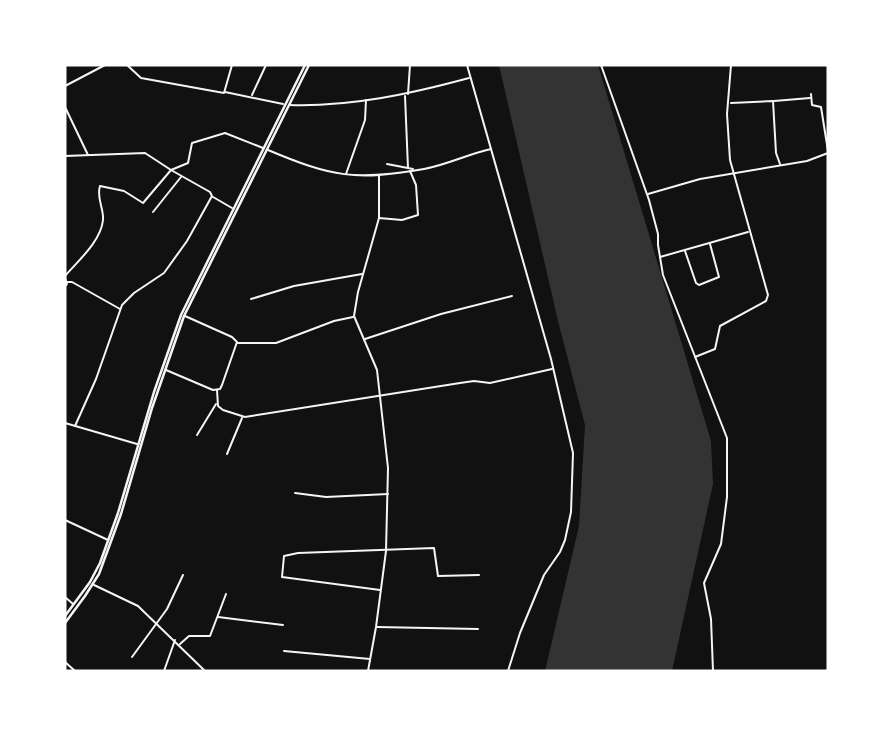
<svg xmlns="http://www.w3.org/2000/svg" width="893" height="736" font-family="Arial,sans-serif">
<rect width="100%" height="100%" fill="#111"/>
<path fill="#333" d="M499,65H598L711,441L713,484L672,671H545L579,526L585,425L558,321Z"/>
<g fill="none" stroke-linecap="round" stroke-linejoin="round">
<g stroke="#f5f5f5" stroke-width="2">
<path d="M127,65L141,78L224,93L232,65"/>
<path d="M467,65L551,359L573,453L571,512L565,540L560,552L544,575L520,633L508,671"/>
<path d="M601,65L649,200L658,234V245L663,275L727,438V497L721,544L704,583L711,619L713,671"/>
<path d="M65,86L105,65"/>
<path d="M225,92L283,104"/>
<path d="M408,94L410,65"/>
<path d="M811,94L812,105L821,107L828,151"/>
<path d="M252,95L266,65"/>
<path d="M405,96L408,168"/>
<path d="M774,101L810,98"/>
<path d="M731,103L773,101L776,153L780,164"/>
<path d="M289,105C350,107 410,94 469,78"/>
<path d="M65,107L88,155"/>
<path d="M268,150C332,177 355,181 424,169C447,165 468,154 491,149"/>
<path d="M65,156L145,153L171,170L210,192L212,196L187,241L164,273L134,293L122,305L96,379L75,426"/>
<path d="M387,164L413,169"/>
<path d="M346,174L365,120L366,100"/>
<path d="M648,194L700,179L807,161L828,153"/>
<path d="M213,197L232,208"/>
<path d="M153,212L181,177"/>
<path d="M379,218L402,220L418,215L416,185L410,171"/>
<path d="M685,251L696,283L699,285L719,277L710,244"/>
<path d="M660,257L748,232"/>
<path d="M65,276C78,261 101,241 103,220C104,208 96,198 100,186L124,191L143,203L171,170L188,163L192,143L225,133L263,148"/>
<path d="M65,278L67,284L65,286"/>
<path d="M67,282H72L120,309"/>
<path d="M251,299L294,286L362,274"/>
<path d="M365,339L441,314L512,296"/>
<path d="M237,343H276L334,321L353,317"/>
<path d="M695,357L715,349L720,326L766,301L768,295L730,160L727,114L731,65"/>
<path d="M166,370L213,390L220,389L222,385L237,342L232,337L185,316"/>
<path d="M217,390L218,406L223,410L245,417L460,383L474,381L490,383L552,369"/>
<path d="M65,423L137,444"/>
<path d="M197,435L216,404"/>
<path d="M227,454L242,418"/>
<path d="M295,493L326,497L388,494"/>
<path d="M65,520L108,540"/>
<path d="M94,585L138,606L205,671"/>
<path d="M380,590L282,577L284,556L298,553L434,548L438,576L479,575"/>
<path d="M65,597L73,604"/>
<path d="M218,617L283,625"/>
<path d="M377,627L478,629"/>
<path d="M180,644L189,636H210L226,594"/>
<path d="M284,651L370,659"/>
<path d="M132,657L167,609L183,575"/>
<path d="M65,662L75,671"/>
<path d="M164,671L175,640"/>
<path d="M368,671L376,627L386,551L388,468L377,370L354,316L358,292L379,218V175"/>
</g>
<g stroke="#f5f5f5" stroke-width="2.5">
<path d="M65,616L90,582L100,563L118,513L154,392L181,315L305,65"/>
<path d="M65,623L85,596L99,574L121,514L152,408L184,316L309,65"/>
</g>
</g>
<rect width="893" height="736" fill="none" stroke="#ffffff" stroke-width="133"/>
</svg>
